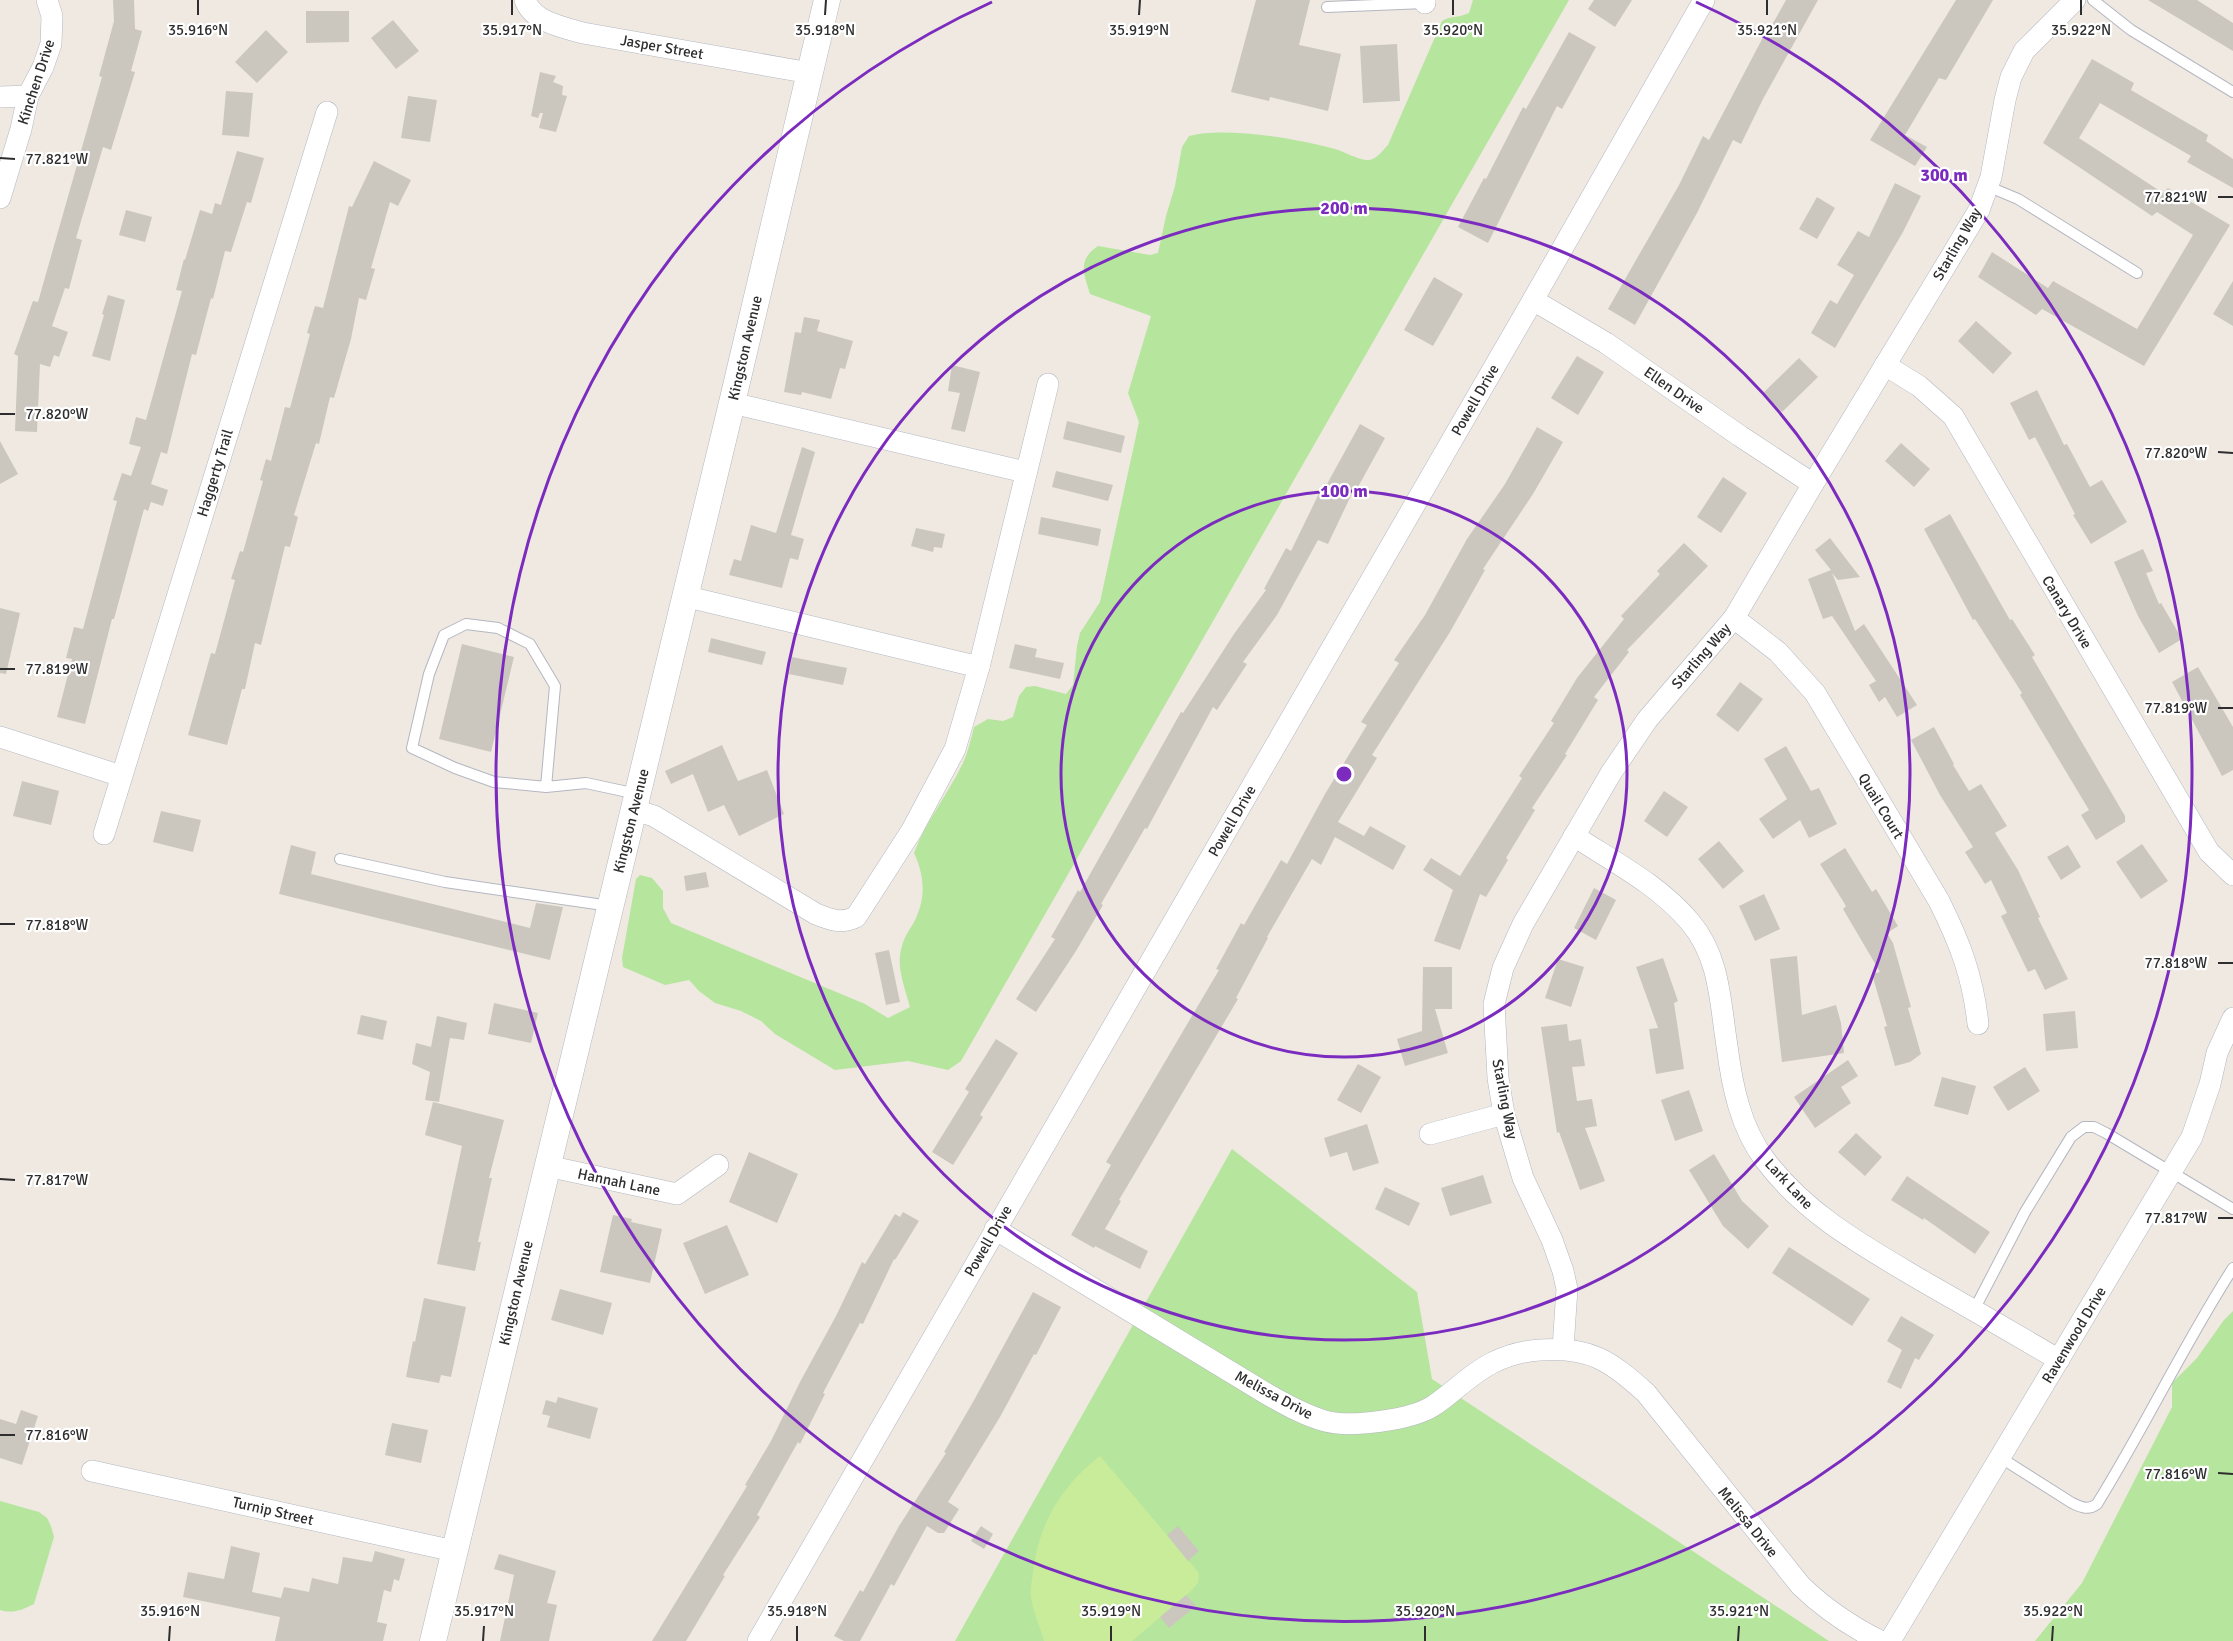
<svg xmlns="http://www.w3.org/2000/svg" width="2233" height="1641" font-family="Signika,sans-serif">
<rect width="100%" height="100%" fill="#efe9e1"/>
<g fill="#b6e59e">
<path d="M1473,0H1569L961,1061L948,1070L908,1061L835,1070L775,1034L761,1021L741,1011L715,1003L699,991L689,980L665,985L623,967L622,958L636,879L640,875L652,878L663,891V908L671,923L865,1004L888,1018L910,1007C906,992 898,971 900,956C903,933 912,930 918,913C926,893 923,872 914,853C926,821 948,794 963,763C968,752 971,739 974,727L988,719L1003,721L1013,717L1019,696L1026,687L1035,686L1066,694L1073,685L1077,646L1080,633L1100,602L1139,422L1128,393L1151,316L1090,294C1084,274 1077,260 1098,246L1150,255L1158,253L1166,216L1175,186L1182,147L1189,136C1225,126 1298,139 1335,149C1345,152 1356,159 1366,160C1376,161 1382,151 1388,145L1442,21C1450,16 1458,18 1469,13Z"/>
<path d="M1232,1149L1417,1292L1432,1379L1829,1641H955Z"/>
<path d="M2233,1311V1641H2035L2082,1583L2172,1407V1383L2197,1358L2224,1320Z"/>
<path d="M0,1501L39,1512L47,1518L51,1526L54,1537L34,1604C22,1610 13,1614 0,1610Z"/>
</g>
<path fill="#c9ec9a" d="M1100,1456L1199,1573L1198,1583L1190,1592L1132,1641H1044C1040,1627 1033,1612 1031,1597C1030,1589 1032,1581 1033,1573C1038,1525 1061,1486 1100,1456Z"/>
<g fill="#cbc7bf">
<path d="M113,0H134L135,29L142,31L131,71L135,72L111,150L103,147L76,238L82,240L69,289L65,288L52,326L68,332L59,357L54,355L50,367L40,364L37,432L15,431L18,356L14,354L33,301L38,302L102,77L99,76L114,21Z"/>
<path d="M1256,0H1310L1299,45L1341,54L1328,111L1270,97L1269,101L1231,92Z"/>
<path d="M1594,0H1632L1615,27L1588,9Z"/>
<path d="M1786,0H1818L1763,99L1741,144L1733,140L1697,213L1635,325L1608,309L1679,185L1703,136L1709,140L1770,24L1772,25Z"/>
<path d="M1956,0H1993L1946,80L1939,78L1905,135L1927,147L1915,166L1870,140Z"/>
<path d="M2148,0H2197L2233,23V51Z"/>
<path d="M306,11H349V42L306,43Z"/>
<path d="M393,20L419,51L396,69L371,38Z"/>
<path d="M266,30L288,52L257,83L235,62Z"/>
<path d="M1569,32L1596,47L1562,109L1557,106L1488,243L1458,227L1484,178L1486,179L1523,107L1526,109Z"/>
<path d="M1397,44L1400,101L1363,103L1360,46Z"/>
<path d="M2092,59L2134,83L2131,90L2208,135L2206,141L2233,159V188L2187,162L2191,156L2100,103L2079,138L2163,193L2168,188L2230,225L2144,366L2042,309L2036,315L1978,277L1992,252L2048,288L2053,281L2137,329L2193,235L2157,212L2152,216L2043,143Z"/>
<path d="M540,72L556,76L553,82L563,86L562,95L567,96L556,132L539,128L543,113H540L538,118L531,116Z"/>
<path d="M226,91L253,93L249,137L222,135Z"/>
<path d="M408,96L437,100L430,142L401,138Z"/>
<path d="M237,151L264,158L251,203L247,202L231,252L225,251L213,299L211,298L196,355L192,354L167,454L161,452L151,484L168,490L163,506L151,502L148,511L144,509L114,619H112L85,724L57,717L72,659L66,658L74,627L83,629L117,501L113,500L122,473L131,476L141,447L129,444L136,417L146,420L182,291L176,290L184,259L185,260L200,210L212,214L215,203L221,205Z"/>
<path d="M374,161L411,180L398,206L390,202L371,268L375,269L366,300L359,298L351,339L334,398L330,397L319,444L316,443L294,515L298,517L290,547L285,546L261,645L255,643L245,689H242L227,745L188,735L211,653L215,654L235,580L231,579L240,551L243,552L263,481L260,480L266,459L271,461L285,407L290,408L310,334L307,333L315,306L323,308L349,206L352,207Z"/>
<path d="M1895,183L1921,196L1903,232L1835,348L1811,333L1830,300L1837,304L1854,275L1837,265L1858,231L1869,237Z"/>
<path d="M1817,197L1835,208L1817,239L1799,229Z"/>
<path d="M126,210L152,217L145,242L119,235Z"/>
<path d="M1434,277L1463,294L1433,346L1404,330Z"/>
<path d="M2233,281V326L2213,314Z"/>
<path d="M108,295L125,300L110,361L92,356L104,315L102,314Z"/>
<path d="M804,317L820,320L817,331L853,341L845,369L840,368L831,399L802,392L801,395L784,392L795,332L801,333Z"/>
<path d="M1976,321L2012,353L1993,374L1958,341Z"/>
<path d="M1577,356L1604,372L1578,415L1551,398Z"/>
<path d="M1799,358L1818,377L1782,412L1763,393Z"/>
<path d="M952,365L980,372L965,432L951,429L960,393L948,391Z"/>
<path d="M2037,390L2064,445L2067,444L2090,487L2102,480L2127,522L2091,544L2073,515L2075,514L2035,437L2029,440L2010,403Z"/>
<path d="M1067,421L1125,436L1121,453L1063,439Z"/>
<path d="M1360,424L1385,438L1358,487L1356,485L1328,544L1318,540L1277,615L1243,662L1247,664L1217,710L1213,707L1147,829L1145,828L1101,904L1103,905L1076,951L1036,1012L1016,999L1055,939L1051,937L1078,890L1080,892L1181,712L1183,713L1234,634L1266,590L1264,589L1286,548L1291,551L1324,483L1327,484Z"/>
<path d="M1537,427L1563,442L1533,494L1483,569L1485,570L1450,632L1372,755L1377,758L1338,822L1364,836L1370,826L1406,846L1393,870L1335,837L1321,865L1312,859L1267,937L1268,938L1236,998L1238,999L1119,1200L1121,1201L1105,1229L1148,1251L1140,1269L1095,1246L1094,1248L1071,1235L1111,1165L1106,1162L1219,970L1216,969L1241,923L1244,925L1281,860L1287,864L1325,794L1367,725L1361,722L1399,663L1394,660L1425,615L1467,539L1505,484Z"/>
<path d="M0,441L18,474L0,484Z"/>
<path d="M1901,443L1930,469L1914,487L1885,461Z"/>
<path d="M802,447L815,452L791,535L804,539L798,560L790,558L782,588L729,575L734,559L741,561L751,525L776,533Z"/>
<path d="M1056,471L1113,485L1108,501L1052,487Z"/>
<path d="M1723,477L1747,493L1721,533L1697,517Z"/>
<path d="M1950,514L2010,620L2012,619L2035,655L2032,657L2125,816V822L2096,840L2081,815L2089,810L2020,695L2022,693L1975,619L1973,620L1924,529Z"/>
<path d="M1041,517L1101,529L1098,546L1038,534Z"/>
<path d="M916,528L945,534L942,548L934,547L933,552L911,546Z"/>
<path d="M1830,538L1860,577L1838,580L1832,573L1855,631L1864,624L1917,705L1897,717L1885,697L1879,702L1869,685L1876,681L1832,616L1823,619L1808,579L1831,570L1815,550Z"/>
<path d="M1684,543L1708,566L1627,650L1629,652L1594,697L1598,700L1565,754L1567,755L1532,808L1535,810L1506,858L1508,860L1486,897L1480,894L1460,950L1434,941L1453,890L1423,870L1431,858L1460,876L1522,778L1519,776L1554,723L1551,721L1577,678L1624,619L1621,616L1660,574L1657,571Z"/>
<path d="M2143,549L2153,571L2146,573L2159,604L2161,603L2182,639L2159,653L2138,616L2114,562Z"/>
<path d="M0,608L20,613L6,674L0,673Z"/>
<path d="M711,638L766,652L762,665L708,652Z"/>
<path d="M462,644L514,657L491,752L439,739Z"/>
<path d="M1015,644L1037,649L1035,657L1064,663L1060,679L1009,668Z"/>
<path d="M792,657L847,668L843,685L789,674Z"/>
<path d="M2198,667L2233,727V770L2222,776L2172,682Z"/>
<path d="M1740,682L1763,699L1738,732L1716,715Z"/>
<path d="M1934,727L1954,764L1953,765L1969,791L1981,784L2007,826L1995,833L2018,870L2040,917L2038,918L2068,979L2045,990L2035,969L2028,972L2001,916L2007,913L1991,880L1985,884L1965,852L1973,847L1940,795L1911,740Z"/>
<path d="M722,745L738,781L767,770L784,814L739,836L724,805L708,812L693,774L671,784L665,771Z"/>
<path d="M1786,746L1811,791L1819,788L1837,824L1809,838L1800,820L1773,839L1759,819L1787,799L1764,759Z"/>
<path d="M22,781L59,791L51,825L13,816Z"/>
<path d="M1664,791L1688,807L1667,837L1644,821Z"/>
<path d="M161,811L201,820L193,852L153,842Z"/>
<path d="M1719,841L1744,871L1723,889L1698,859Z"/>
<path d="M2142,844L2168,881L2141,899L2116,862Z"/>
<path d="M291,845L316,852L311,874L530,928L536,903L563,907L550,960L279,894Z"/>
<path d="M2068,845L2081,867L2061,880L2047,857Z"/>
<path d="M1845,848L1872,892L1876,889L1898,926L1887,933L1893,943L1911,1007L1908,1008L1921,1054L1910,1062L1895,1066L1884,1027L1887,1026L1872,974L1880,972L1843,909L1846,906L1820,864Z"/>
<path d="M706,872L709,887L686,891L684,876Z"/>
<path d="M1594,888L1616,900L1596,940L1574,928Z"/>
<path d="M1764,894L1780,929L1755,941L1739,906Z"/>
<path d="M889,950L900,1002L886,1005L875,953Z"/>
<path d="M1797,956L1802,1015L1836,1005L1841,1023L1844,1053L1782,1062L1770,959Z"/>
<path d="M1663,958L1678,1001L1674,1003L1684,1069L1656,1074L1649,1029L1658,1028L1636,967Z"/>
<path d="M1558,959L1584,967L1571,1007L1545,998Z"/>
<path d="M1423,967H1452V1009H1435L1448,1053L1405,1066L1397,1039L1422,1031Z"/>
<path d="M494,1003L538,1013L531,1043L488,1034Z"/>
<path d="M2075,1011L2078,1048L2046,1051L2043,1014Z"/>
<path d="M361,1015L387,1021L383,1040L357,1034Z"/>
<path d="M437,1016L467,1023L464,1040L450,1038L439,1102L425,1100L430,1072L412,1064L416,1043L431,1047Z"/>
<path d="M1567,1024L1569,1041L1581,1039L1585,1066L1572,1067L1577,1101L1592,1099L1597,1126L1585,1128L1605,1181L1580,1190L1559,1132L1557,1133L1541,1027Z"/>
<path d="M996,1039L1018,1053L980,1115L983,1117L953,1165L932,1152L969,1092L965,1089Z"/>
<path d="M1848,1060L1858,1076L1841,1087L1851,1103L1815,1128L1794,1097Z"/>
<path d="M1358,1064L1381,1077L1361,1113L1337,1100Z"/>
<path d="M2025,1067L2040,1091L2008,1111L1993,1087Z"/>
<path d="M1942,1077L1976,1086L1968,1115L1934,1106Z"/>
<path d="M1689,1090L1703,1131L1675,1141L1661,1100Z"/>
<path d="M433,1102L504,1120L489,1178H492L478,1242H481L475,1271L437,1264L462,1146L425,1135Z"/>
<path d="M1367,1124L1379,1163L1353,1171L1347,1152L1330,1157L1324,1138Z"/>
<path d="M1856,1133L1882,1157L1865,1176L1838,1152Z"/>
<path d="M749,1152L798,1174L777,1223L729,1202Z"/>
<path d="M1714,1154L1742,1201L1769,1226L1748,1249L1723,1226L1689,1170Z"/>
<path d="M1483,1175L1492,1203L1450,1216L1441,1188Z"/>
<path d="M1907,1176L1990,1232L1975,1254L1924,1218L1923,1220L1891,1200Z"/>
<path d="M1385,1187L1420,1203L1409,1226L1375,1209Z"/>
<path d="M903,1212L919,1221L895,1260L894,1259L863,1324L860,1323L823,1393L825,1394L800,1444L798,1442L757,1515L760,1517L723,1575L725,1576L686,1641H652L747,1486L745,1485L771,1441L800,1382L836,1316L862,1262L865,1264L895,1214L900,1217Z"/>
<path d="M613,1215L632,1219L631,1222L662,1229L650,1283L600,1272Z"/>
<path d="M727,1225L749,1275L705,1294L683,1243Z"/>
<path d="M1789,1247L1870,1299L1852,1326L1772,1273Z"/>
<path d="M560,1289L612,1303L603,1335L551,1320Z"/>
<path d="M1033,1292L1061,1307L1036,1355L1034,1354L1000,1417L948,1502L959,1509L944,1533H938L927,1526L894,1586L891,1584L860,1641H844L834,1636L860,1590L863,1592L899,1526L946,1453L944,1452L973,1402Z"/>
<path d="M424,1298L466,1307L451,1377L441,1375L439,1383L406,1377L413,1341L415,1342Z"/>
<path d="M1901,1316L1934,1335L1919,1360L1915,1358L1901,1389L1887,1382L1902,1350L1887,1341Z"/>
<path d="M558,1397L598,1408L590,1439L547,1427L550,1416L542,1414L546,1400L556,1403Z"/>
<path d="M21,1410L38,1416L22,1465L0,1458V1419L16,1424Z"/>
<path d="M392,1423L428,1430L421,1463L385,1455Z"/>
<path d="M981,1526L993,1534L984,1549L971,1541Z"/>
<path d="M1178,1526L1199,1551L1188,1561L1167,1535Z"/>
<path d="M231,1546L260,1553L252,1592L281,1598L284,1587L309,1592L312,1578L338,1584L343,1557L372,1562L375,1551L405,1559L399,1581L394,1579L391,1592L384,1590L377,1622L387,1624L383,1641H275L280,1617L183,1597L188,1572L224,1579Z"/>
<path d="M499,1554L556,1571L547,1603L557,1605L549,1641H500L514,1575L494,1569Z"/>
<path d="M1186,1595L1196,1606L1169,1628L1160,1617Z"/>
</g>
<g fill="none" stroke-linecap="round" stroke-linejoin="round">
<g stroke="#b4b7c1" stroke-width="12">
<g id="service">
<path d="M2093,0L2131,30L2233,92"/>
<path d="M1327,7L1425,3"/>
<path d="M1987,186L2018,199L2137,273"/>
<path d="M546,787L555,686L530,644L498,628L466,624L444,635L429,674L412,748L455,768L494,782L546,787L586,783L637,794"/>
<path d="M340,859L445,882L610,906"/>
<path d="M1974,1310L2025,1212L2071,1137L2084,1127H2094L2106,1133L2233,1209"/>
<path d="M2001,1458L2072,1503C2081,1507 2088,1511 2097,1504C2145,1427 2184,1344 2233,1268"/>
</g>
</g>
<g stroke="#b4b7c1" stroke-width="22">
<g id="minor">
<path d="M525,0C533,22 562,27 583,33L810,73"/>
<path d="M1425,3V0"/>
<path d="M0,97L28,96"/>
<path d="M0,198L21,129L28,96L43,67L51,44L52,16L47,0"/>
<path d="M1533,300L1606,343L1740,436L1813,484"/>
<path d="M1885,365L1919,386L1953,416L2209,852L2233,875"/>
<path d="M732,403L1025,472"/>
<path d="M684,596L979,667"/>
<path d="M1734,618L1778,652L1815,693L1939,901C1960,943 1973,977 1978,1024"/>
<path d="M0,737L121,776"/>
<path d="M634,810L654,816L816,914C831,920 841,924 856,917L912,830L955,749L979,667L1048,384"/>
<path d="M104,834L327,112"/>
<path d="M1574,836C1614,862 1659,885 1690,922C1720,957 1720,1002 1727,1046C1732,1085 1740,1127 1765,1160C1807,1216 1867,1248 1926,1283C1970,1308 2015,1334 2059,1360"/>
<path d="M1430,1134L1504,1114"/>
<path d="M547,1166L677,1194L718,1165"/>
<path d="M995,1229L1267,1394C1286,1405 1304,1415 1325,1421C1350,1428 1411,1420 1433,1406C1453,1393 1470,1374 1492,1363C1508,1355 1523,1351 1540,1350C1590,1346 1610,1361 1646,1393L1801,1586C1825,1609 1850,1626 1880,1641"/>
<path d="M1563,1348L1567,1289L1563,1271L1552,1240L1523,1178L1504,1114L1498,1078L1494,1004L1503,968L1523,924L1611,773L1647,720L1734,618L1813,484L1949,260L1979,210L1991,177L2005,100L2011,77L2024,51L2075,0"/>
<path d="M92,1471L454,1551"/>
<path d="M758,1641L1533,300L1704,0"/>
<path d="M1890,1641L2192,1137L2210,1084L2217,1053L2233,1018"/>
</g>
</g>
<g stroke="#b4b7c1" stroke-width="27">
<path id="tertiary" d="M433,1641L732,403L827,0"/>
</g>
<use href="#service" stroke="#fff" stroke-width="10"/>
<use href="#minor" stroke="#fff" stroke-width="21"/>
<use href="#tertiary" stroke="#fff" stroke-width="26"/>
</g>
<path fill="none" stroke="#2e2e2e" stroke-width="2" d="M198,15V0M512,15V0M825,15L826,0M1139,15L1140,0M1453,15V0M1767,15V0M2081,15V0M0,158L15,159M2218,197H2233M0,414H15M2218,452L2233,453M0,669H15M2218,708H2233M0,924H15M2218,963H2233M0,1179L15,1180M2218,1218H2233M0,1435H15M2218,1473L2233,1474M169,1641L170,1626M483,1641L484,1626M797,1641V1626M1111,1641V1626M1425,1641V1626M1738,1641L1739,1626M2052,1641L2053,1626"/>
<g fill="none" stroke="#7b2cbf" stroke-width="3">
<circle cx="1344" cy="774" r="283"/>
<circle cx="1344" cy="774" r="566"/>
<path d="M1696 2A848 848 0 1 1 992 2"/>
</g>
<g text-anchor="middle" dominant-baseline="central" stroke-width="4.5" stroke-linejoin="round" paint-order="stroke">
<g font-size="15" fill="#2e2e2e" stroke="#fff">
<text transform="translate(662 47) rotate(10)">Jasper Street</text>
<text transform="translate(36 82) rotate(-72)">Kinchen Drive</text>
<text transform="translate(1957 244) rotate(-60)">Starling Way</text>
<text transform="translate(745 348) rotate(-77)">Kingston Avenue</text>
<text transform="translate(1674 390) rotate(35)">Ellen Drive</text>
<text transform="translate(1475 400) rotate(-60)">Powell Drive</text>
<text transform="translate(215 473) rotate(-73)">Haggerty Trail</text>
<text transform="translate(2067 612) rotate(59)">Canary Drive</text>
<text transform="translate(1701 656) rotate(-49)">Starling Way</text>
<text transform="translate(1881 806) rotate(59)">Quail Court</text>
<text transform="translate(631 821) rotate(-76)">Kingston Avenue</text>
<text transform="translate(1232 821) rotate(-60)">Powell Drive</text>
<text transform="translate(1505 1099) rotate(79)">Starling Way</text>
<text transform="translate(619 1182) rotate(12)">Hannah Lane</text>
<text transform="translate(1789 1184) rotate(47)">Lark Lane</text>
<text transform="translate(988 1241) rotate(-60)">Powell Drive</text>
<text transform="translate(516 1293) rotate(-77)">Kingston Avenue</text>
<text transform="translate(2074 1335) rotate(-59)">Ravenwood Drive</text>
<text transform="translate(1274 1395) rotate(28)">Melissa Drive</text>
<text transform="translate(273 1511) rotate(13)">Turnip Street</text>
<text transform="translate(1748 1522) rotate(51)">Melissa Drive</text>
</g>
</g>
<g font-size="15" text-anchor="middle" fill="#2e2e2e" stroke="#fff" stroke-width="4.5" stroke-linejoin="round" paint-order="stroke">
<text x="198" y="35">35.916°N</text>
<text x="512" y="35">35.917°N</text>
<text x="825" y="35">35.918°N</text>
<text x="1139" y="35">35.919°N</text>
<text x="1453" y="35">35.920°N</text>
<text x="1767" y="35">35.921°N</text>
<text x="2081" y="35">35.922°N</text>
<text x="57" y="164">77.821°W</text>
<text x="2176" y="202">77.821°W</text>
<text x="57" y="419">77.820°W</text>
<text x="2176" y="458">77.820°W</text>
<text x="57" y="674">77.819°W</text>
<text x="2176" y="713">77.819°W</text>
<text x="57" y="930">77.818°W</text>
<text x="2176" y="968">77.818°W</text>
<text x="57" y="1185">77.817°W</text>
<text x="2176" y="1223">77.817°W</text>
<text x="57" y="1440">77.816°W</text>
<text x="2176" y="1479">77.816°W</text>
<text x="170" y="1616">35.916°N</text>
<text x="484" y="1616">35.917°N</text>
<text x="797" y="1616">35.918°N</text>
<text x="1111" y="1616">35.919°N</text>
<text x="1425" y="1616">35.920°N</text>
<text x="1739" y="1616">35.921°N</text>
<text x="2053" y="1616">35.922°N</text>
</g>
<circle cx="1344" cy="774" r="9" fill="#7b2cbf" stroke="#fff" stroke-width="3"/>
<g font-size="18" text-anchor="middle" font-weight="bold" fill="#7b2cbf" stroke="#fff" stroke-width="4.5" stroke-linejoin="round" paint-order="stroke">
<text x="1944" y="181">300 m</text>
<text x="1344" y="214">200 m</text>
<text x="1344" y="497">100 m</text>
</g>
</svg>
